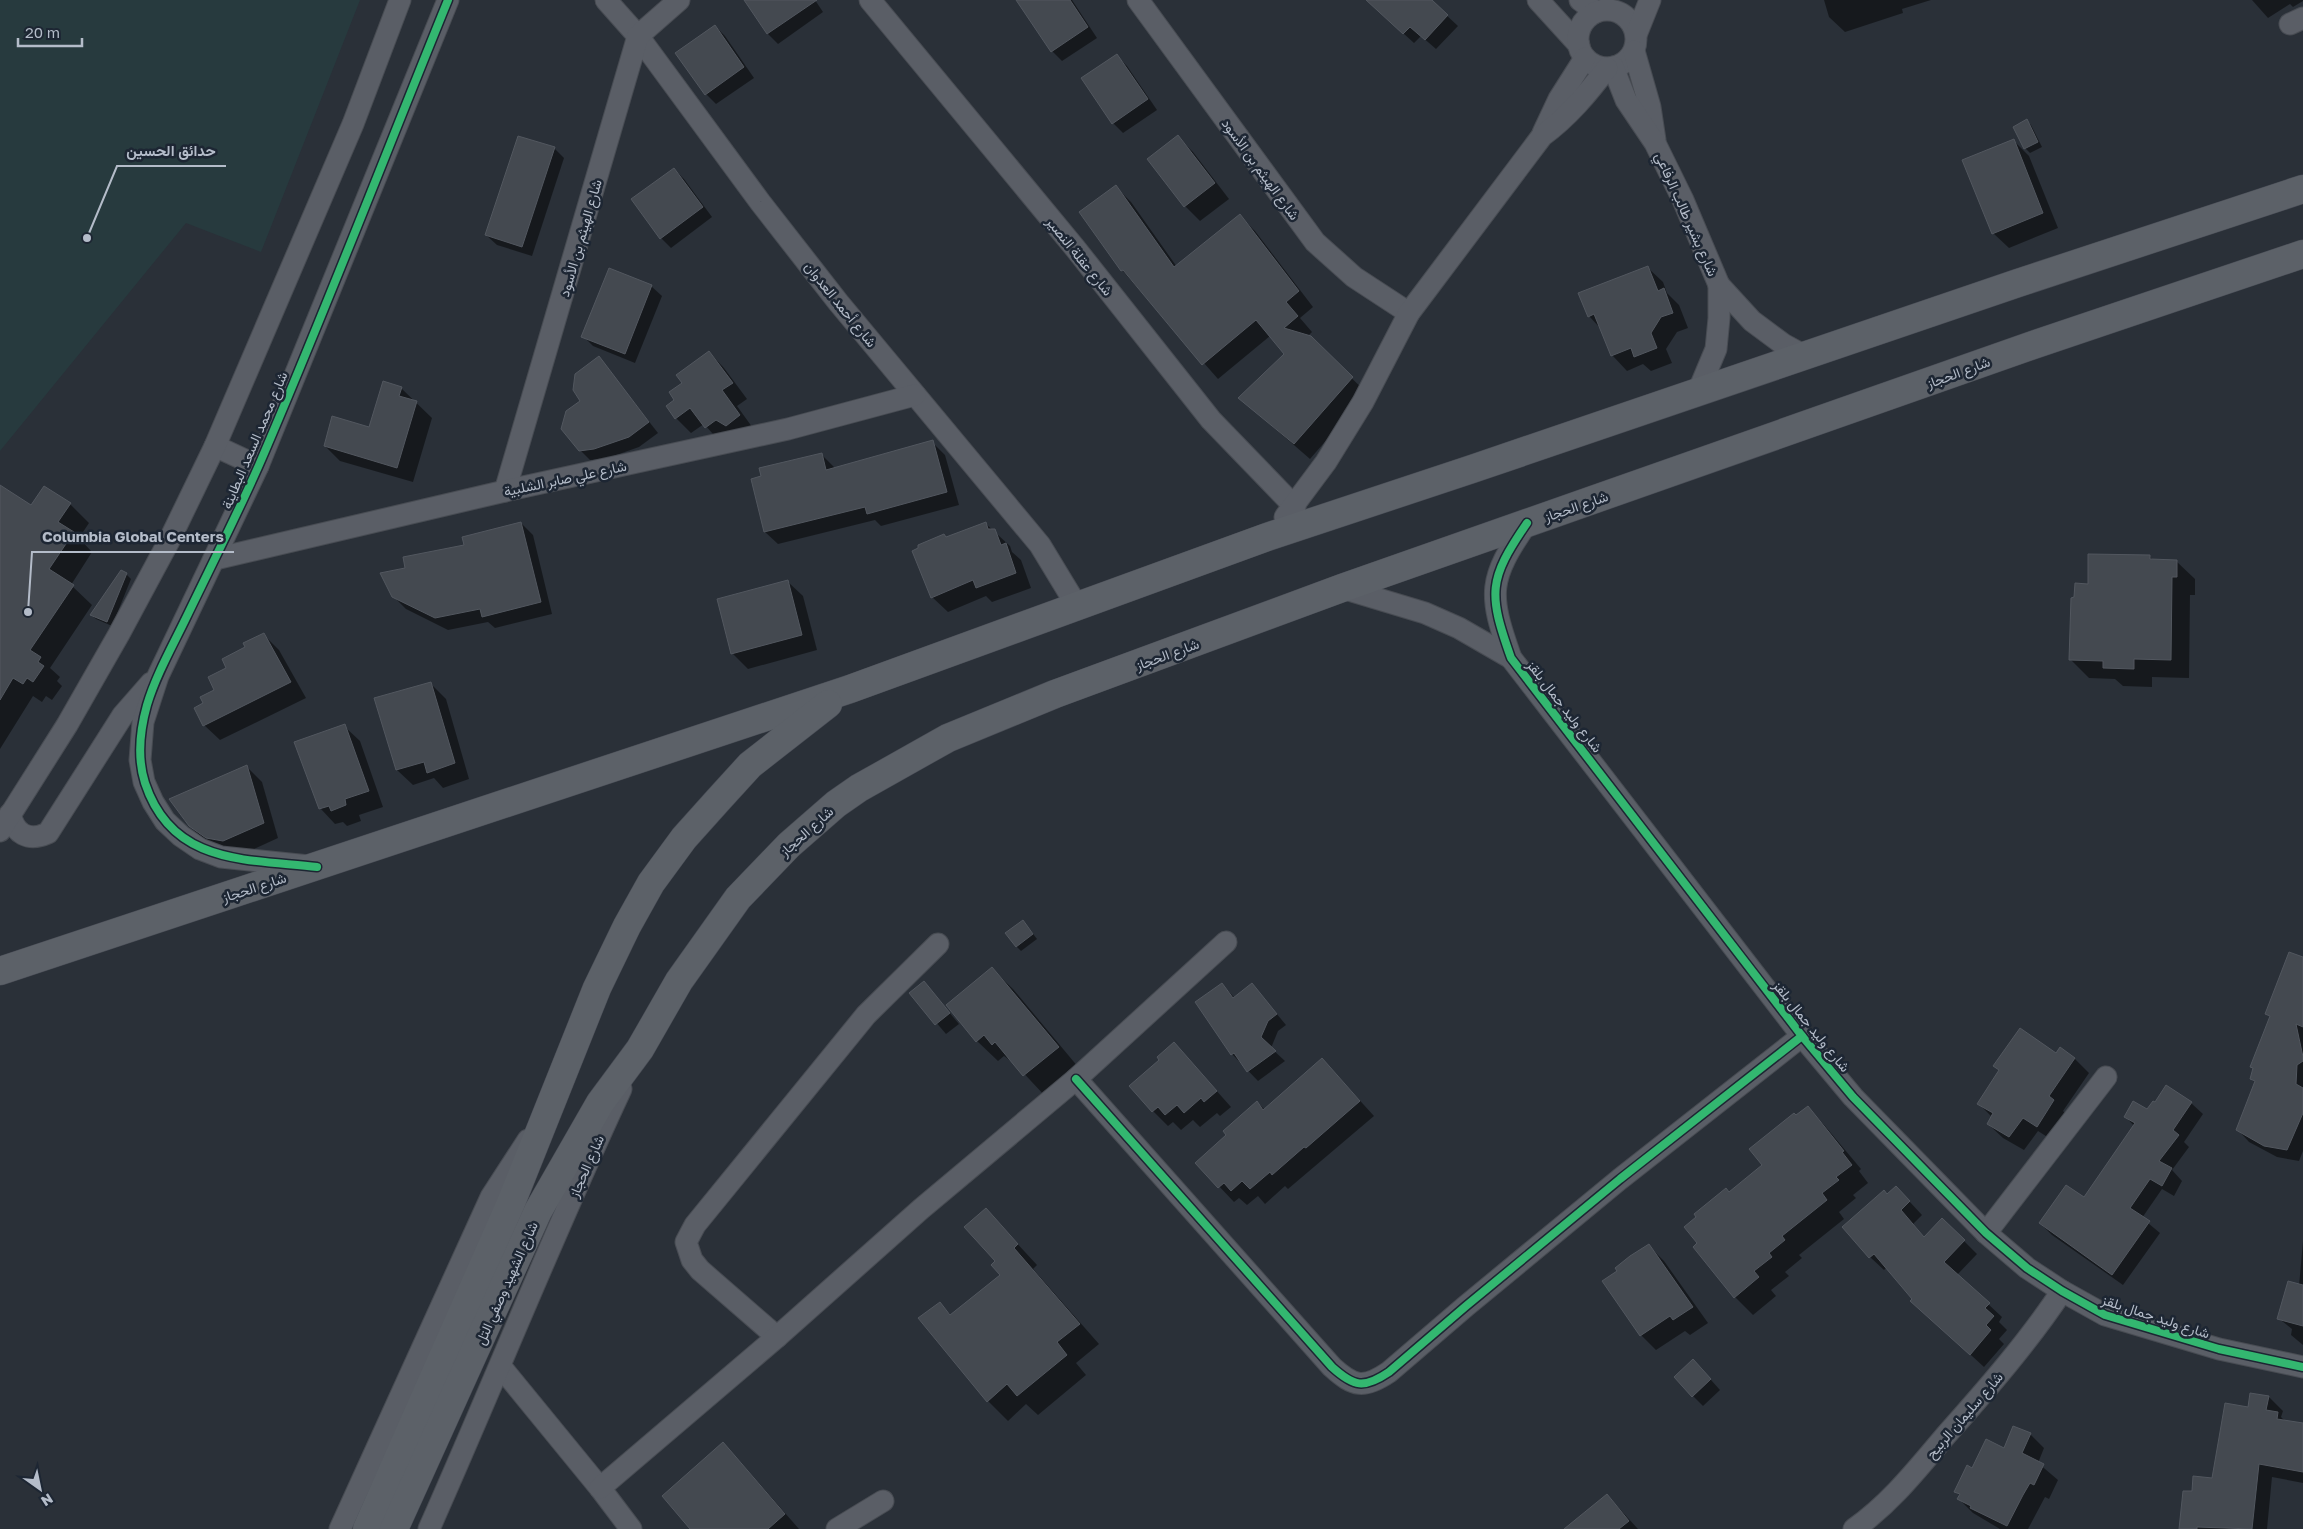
<svg xmlns="http://www.w3.org/2000/svg" width="2303" height="1529" font-family="'Golos Text',Vazirmatn,sans-serif">
<rect width="100%" height="100%" fill="#2a3038"/>
<path fill="#273a3e" d="M0,0H360L261,252L186,223L0,451Z"/>
<g fill="#0007">
<path d="M745,0H815L823,12L778,44L768,34Z"/>
<path d="M1021,0H1072L1097,38L1062,61L1052,51L1019,2Z"/>
<path d="M1376,0H1430L1458,26L1436,49L1421,36L1414,43L1382,14Z"/>
<path d="M1824,0H1931L1902,9L1903,13L1845,32L1829,17Z"/>
<path d="M2252,0H2303V1L2293,7L2290,4L2268,18Z"/>
<path d="M715,26L725,36L754,78L716,104L706,94L677,53Z"/>
<path d="M1117,56L1127,66L1157,110L1123,133L1113,123Z"/>
<path d="M2027,121L2031,125L2042,147L2030,153L2025,148Z"/>
<path d="M1178,137L1193,152L1229,199L1200,221L1185,206Z"/>
<path d="M2013,140L2029,156L2058,228L2009,248L1993,233Z"/>
<path d="M554,148L564,158L532,256L497,245L486,235Z"/>
<path d="M674,169L684,179L712,217L671,248L661,238Z"/>
<path d="M1116,187L1131,202L1177,267L1240,216L1255,231L1313,307L1300,318L1312,332L1308,336L1367,393L1310,459L1240,398L1285,354L1270,336L1218,379L1122,270Z"/>
<path d="M1647,267L1663,282L1667,293L1679,305L1688,328L1677,332L1666,349L1672,363L1651,371L1643,364L1627,371L1612,355L1601,329L1589,316Z"/>
<path d="M651,286L662,296L635,363L593,346L583,336Z"/>
<path d="M709,352L724,368L747,399L737,406L755,431L721,443L704,424L691,433L676,418V400L683,383Z"/>
<path d="M599,358L658,433L639,447L605,459L590,460L580,450L582,402Z"/>
<path d="M401,388L432,418L413,482L340,461L325,446L370,429Z"/>
<path d="M932,442L945,455L959,505L881,526L875,520L778,544L765,532L763,477L821,454L835,468Z"/>
<path d="M0,486L31,507L70,504L89,523L79,538L92,552L71,585L92,605L50,668L60,677L57,681L62,686L52,700L46,696L42,702L33,696L0,749Z"/>
<path d="M521,523L533,535L552,614L495,628L488,622L448,630L406,609L393,596L407,569Z"/>
<path d="M985,523L1010,546L1012,552L1021,560L1031,588L992,602L986,596L948,612L932,597Z"/>
<path d="M2149,556L2153,560L2176,561L2195,579V595H2190L2189,678L2152,677V687L2123,686L2115,679L2089,678L2071,660L2089,585Z"/>
<path d="M126,574L131,579L112,626L96,619L91,615Z"/>
<path d="M787,581L803,596L817,650L748,669L733,654Z"/>
<path d="M264,635L279,650L306,698L220,740L204,725L205,704L216,691L228,668L247,648Z"/>
<path d="M430,683L446,699L469,779L443,788L434,778L413,785L397,770Z"/>
<path d="M344,726L360,741L383,807L359,815L361,821L347,826L343,822L335,824L320,808Z"/>
<path d="M246,766L262,782L278,838L239,856L223,853L201,837L185,821L171,800Z"/>
<path d="M1027,926L1037,939L1021,951L1016,946Z"/>
<path d="M2303,958V1151L2299,1161L2277,1157L2249,1142L2238,1130L2256,1083L2251,1079L2254,1069L2251,1066L2270,1017L2267,1014Z"/>
<path d="M992,969L1013,989L1079,1068L1045,1096L1015,1064L1004,1056L998,1061L977,1041Z"/>
<path d="M1252,984L1286,1025L1278,1031L1271,1048L1285,1061L1258,1081L1232,1054L1222,985L1235,998Z"/>
<path d="M911,993H933L959,1024L946,1034Z"/>
<path d="M1174,1043L1231,1107L1220,1116L1217,1113L1200,1127L1193,1120L1181,1130L1173,1122L1168,1126L1153,1111Z"/>
<path d="M2057,1055L2074,1058L2089,1073L2063,1111L2067,1115L2052,1140L2038,1131L2024,1150L2003,1138L1988,1124L1992,1117L1979,1104L2000,1071L1995,1066Z"/>
<path d="M1322,1059L1374,1116L1288,1189L1285,1186L1265,1204L1258,1196L1247,1205L1239,1198L1234,1202L1197,1163L1228,1135L1257,1102L1265,1110Z"/>
<path d="M2191,1103L2203,1114L2184,1142L2189,1147L2172,1170L2182,1181L2174,1196L2162,1189L2142,1218L2160,1233L2123,1285L2052,1235L2040,1223L2084,1199L2134,1126L2126,1117L2148,1110L2156,1104Z"/>
<path d="M1808,1108L1825,1126L1861,1169L1859,1171L1868,1183L1853,1195L1856,1198L1839,1212L1844,1219L1799,1255L1802,1258L1785,1272L1789,1276L1771,1290L1776,1296L1753,1315L1735,1297L1729,1193L1764,1165L1796,1117Z"/>
<path d="M1887,1195L1909,1201L1922,1215L1913,1224L1925,1238L1964,1241L1977,1254L1957,1275L2002,1317L1999,1322L2007,1330L1999,1339L2004,1344L1984,1367L1912,1301L1914,1299L1887,1267L1884,1270L1870,1257Z"/>
<path d="M986,1210L1037,1265L1033,1269L1099,1344L1076,1363L1086,1375L1038,1415L1026,1404L1008,1421L988,1401L919,1319L939,1303L951,1315L1002,1276Z"/>
<path d="M2303,1241V1345L2291,1335L2292,1329L2278,1318L2299,1286Z"/>
<path d="M1649,1246L1664,1261L1708,1323L1690,1335L1685,1331L1656,1350L1641,1335Z"/>
<path d="M1703,1371L1720,1390L1703,1406L1693,1396Z"/>
<path d="M2269,1397L2283,1411L2281,1417L2286,1422L2303,1425V1483L2272,1477L2267,1529H2180L2193,1493L2213,1479L2249,1409Z"/>
<path d="M2030,1434L2044,1448L2038,1463L2058,1480L2049,1499L2045,1497L2028,1529H2000L1973,1513L1959,1499L1960,1496L1956,1491L1972,1470Z"/>
<path d="M723,1444L743,1465L799,1529H692Z"/>
<path d="M1607,1495L1638,1529H1566Z"/>
</g>
<g fill="#444950" stroke="#52575f">
<path d="M744,0H817L767,34Z"/>
<path d="M1016,0H1070L1088,27L1051,52Z"/>
<path d="M1366,0H1432L1448,15L1425,40L1410,27L1403,34Z"/>
<path d="M715,25L744,67L705,95L675,53Z"/>
<path d="M1117,54L1148,99L1112,124L1081,78Z"/>
<path d="M2027,119L2038,142L2024,149L2013,127Z"/>
<path d="M1178,135L1215,183L1184,207L1147,159Z"/>
<path d="M518,136L555,147L522,247L485,235Z"/>
<path d="M2014,139L2043,213L1992,234L1962,160Z"/>
<path d="M674,168L703,207L660,239L631,199Z"/>
<path d="M1116,185L1174,267L1240,214L1299,291L1286,302L1298,316L1284,328L1311,336L1353,377L1294,444L1238,398L1284,354L1256,320L1202,365L1123,270L1121,271L1079,212Z"/>
<path d="M1648,266L1658,291L1664,288L1673,313L1661,317L1651,333L1657,348L1634,357L1631,348L1611,356L1594,314L1588,317L1578,293Z"/>
<path d="M609,268L652,285L625,354L581,337Z"/>
<path d="M709,351L733,383L722,390L740,415L726,426L716,420L705,428L690,408L675,419L666,406L674,400L669,392L682,383L676,375Z"/>
<path d="M599,356L649,422L629,437L594,449L579,451L561,429L566,411L580,401L573,390L575,374Z"/>
<path d="M383,381L402,387L399,396L417,401L397,468L324,446L332,416L369,427Z"/>
<path d="M933,440L947,492L867,514L865,507L764,532L751,479L761,476L759,468L822,453L826,470Z"/>
<path d="M0,485L31,505L44,486L71,503L58,522L74,532L49,569L74,585L30,650L41,657L38,662L44,666L33,682L27,678L23,684L13,678L0,700Z"/>
<path d="M521,522L541,602L482,617L480,609L435,618L392,597L380,573L405,568L403,557L464,545L462,537Z"/>
<path d="M986,522L988,529H995L1001,545L1006,543L1016,573L976,588L973,580L931,598L912,551L918,548V545L944,534L946,537Z"/>
<path d="M2088,554L2150,555V559L2177,560V577H2172L2171,660L2134,659V669L2103,668V661L2069,660L2071,598L2074,597L2075,583L2088,584Z"/>
<path d="M121,570L127,573L107,622L90,615Z"/>
<path d="M788,580L802,635L731,654L717,599Z"/>
<path d="M264,633L291,682L203,726L194,708L203,703L200,697L214,690L208,677L226,668L222,659L245,647L243,643Z"/>
<path d="M431,682L455,763L427,773L424,762L396,770L374,698Z"/>
<path d="M345,724L369,791L345,799L346,805L331,811L329,806L319,809L294,742Z"/>
<path d="M247,765L264,823L223,841L206,838L189,826L169,799Z"/>
<path d="M1023,920L1033,934L1016,947L1005,933Z"/>
<path d="M2289,952L2303,957V1027L2296,1024L2303,1057V1061L2297,1065L2296,1084L2303,1088V1113L2287,1150L2264,1146L2236,1130L2255,1081L2250,1079L2253,1068L2250,1067L2270,1016L2265,1014Z"/>
<path d="M992,967L1059,1047L1023,1076L995,1042L992,1045L984,1035L976,1042L946,1005Z"/>
<path d="M924,981L950,1013L935,1025L909,993Z"/>
<path d="M1222,983L1233,998L1252,983L1277,1014L1268,1021L1261,1037L1276,1051L1247,1072L1234,1053L1231,1055L1195,1002Z"/>
<path d="M2020,1028L2056,1053L2060,1047L2075,1058L2049,1096L2054,1100L2037,1127L2023,1118L2009,1137L1987,1124L1993,1113L1977,1104L1999,1070L1993,1066Z"/>
<path d="M1174,1042L1217,1091L1204,1102L1201,1098L1184,1113L1177,1105L1165,1115L1158,1107L1152,1112L1129,1086L1159,1060L1157,1057Z"/>
<path d="M1322,1058L1360,1101L1306,1148L1304,1147L1272,1175L1270,1172L1250,1189L1242,1181L1231,1191L1224,1183L1218,1188L1195,1163L1226,1135L1223,1131L1257,1101L1263,1110Z"/>
<path d="M2166,1085L2192,1102L2173,1130L2179,1135L2159,1161L2172,1168L2162,1186L2150,1179L2130,1208L2150,1221L2112,1275L2039,1223L2066,1185L2084,1197L2135,1123L2124,1117L2133,1101L2147,1109L2153,1101L2155,1102Z"/>
<path d="M1808,1106L1844,1151L1842,1152L1852,1165L1836,1177L1839,1180L1822,1193L1827,1200L1782,1236L1785,1240L1769,1253L1772,1257L1754,1271L1759,1277L1734,1298L1693,1247L1697,1243L1684,1227L1696,1217L1694,1214L1726,1188L1729,1192L1762,1165L1749,1149L1794,1113L1796,1115Z"/>
<path d="M1896,1186L1910,1201L1901,1210L1924,1237L1942,1218L1965,1240L1944,1262L1990,1303L1985,1308L1994,1316L1986,1325L1991,1330L1970,1355L1910,1301L1912,1299L1874,1254L1869,1258L1842,1227L1884,1190L1887,1194Z"/>
<path d="M986,1208L1018,1244L1014,1248L1080,1324L1057,1342L1067,1355L1017,1396L1007,1384L987,1402L918,1318L940,1302L950,1315L1000,1275L991,1265L995,1261L964,1227Z"/>
<path d="M1649,1244L1693,1307L1673,1320L1670,1316L1640,1336L1602,1281L1617,1271L1615,1268L1630,1256Z"/>
<path d="M2288,1281L2303,1285V1326L2277,1319Z"/>
<path d="M1693,1359L1711,1379L1692,1397L1674,1377Z"/>
<path d="M2250,1393L2269,1396L2266,1410L2278,1412L2277,1419L2303,1423V1472L2259,1464L2252,1529L2197,1527V1529H2179L2183,1491H2192L2193,1476L2212,1478L2225,1403L2248,1407Z"/>
<path d="M2013,1426L2031,1433L2022,1453L2044,1464L2034,1485L2030,1483L2023,1495L2007,1526L1970,1508L1971,1506L1957,1499L1960,1494L1954,1492L1967,1465L1972,1468L1986,1439L2004,1448Z"/>
<path d="M723,1442L785,1514L768,1529H690L662,1496Z"/>
<path d="M1607,1494L1629,1521L1619,1529H1564Z"/>
</g>
<g fill="none" stroke-linecap="round" stroke-linejoin="round">
<g stroke="#484c53" stroke-width="23">
<g id="minor">
<path d="M606,0L638,36L760,202L838,302L1040,545L1077,606"/>
<path d="M870,0L1075,248L1211,420L1295,507"/>
<path d="M1138,0L1315,242L1354,277L1409,313"/>
<path d="M1538,0L1579,45"/>
<path d="M1580,0L1596,12"/>
<circle cx="1607" cy="39" r="29"/>
<path d="M2290,24L2303,18"/>
<path d="M1636,35L1650,0"/>
<path d="M1634,51L1650,107L1655,140"/>
<path d="M1613,67L1626,100L1655,143L1683,200L1719,285L1752,321L1783,344L1805,356"/>
<path d="M1543,133L1559,99L1585,58"/>
<path d="M1698,392L1716,349L1719,318V285"/>
<path d="M215,446L258,466"/>
<path d="M505,491L638,36L679,0"/>
<path d="M1285,517L1326,462L1363,402L1409,313L1542,136C1568,117 1588,93 1607,68"/>
<path d="M1527,523C1488,580 1488,593 1511,658L1802,1036L1853,1097L1986,1233L2027,1268L2062,1291L2105,1315L2219,1349L2303,1367"/>
<path d="M215,559L505,491L788,429L915,395"/>
<path d="M1342,588L1425,613L1459,628L1511,658"/>
<path d="M10,814C15,834 28,842 48,833L123,715L151,683"/>
<path d="M0,831L67,725L119,634L169,541L215,446L353,124L400,0"/>
<path d="M309,866L221,857L200,849L181,836L165,821L153,802L144,782L140,760L143,722L158,676L258,466L448,0"/>
<path d="M1076,1079L1332,1367C1354,1387 1364,1389 1389,1372L1466,1306L1620,1179L1802,1036"/>
<path d="M1986,1233L2106,1077"/>
<path d="M777,1337L700,1270L692,1260L686,1242L695,1225L866,1015L938,944"/>
<path d="M501,1367L600,1488L631,1529"/>
<path d="M600,1488L777,1337L921,1209L1076,1079L1226,942"/>
<path d="M340,1529L491,1197L528,1140"/>
<path d="M429,1529C494,1383 553,1234 621,1089"/>
<path d="M837,1529L883,1501"/>
<path d="M1854,1529C1891,1503 1918,1468 1947,1434C1988,1388 2028,1342 2062,1291"/>
</g>
</g>
<g stroke="#484c55" stroke-width="29">
<g id="major">
<path d="M0,971L850,689L1267,537L1472,469L2018,283L2303,189"/>
<path d="M367,1529L511,1203L597,988L627,926L651,883L684,838L719,799L750,765L828,704"/>
<path d="M394,1529L538,1211L600,1103L640,1049L679,981L738,898L789,845L836,804L859,788L948,738L1055,694L1342,588L2036,344L2303,254"/>
</g>
</g>
<use href="#minor" stroke="#5a5e66" stroke-width="21"/>
<use href="#major" stroke="#5c6168" stroke-width="28"/>
<g stroke="#1d2633" stroke-width="11">
<g id="cycleway">
<path d="M1527,523C1488,580 1488,593 1511,658L1802,1036L1853,1097L1986,1233L2027,1268L2062,1291L2105,1315L2219,1349L2303,1367"/>
<path d="M317,867C246,859 172,865 145,783C137,758 140,730 147,705C156,675 172,647 186,618C210,568 236,517 259,465C325,312 385,155 448,0"/>
<path d="M1076,1079L1332,1367C1354,1387 1364,1389 1389,1372L1466,1306L1620,1179L1802,1036"/>
</g>
</g>
<use href="#cycleway" stroke="#33b770" stroke-width="8"/>
</g>
<g text-anchor="middle" dominant-baseline="central" stroke-width="5" stroke-linejoin="round" paint-order="stroke">
<g font-size="14" fill="#b4bcc9" stroke="#1d2633">
<text transform="translate(1261 169) rotate(54)">شارع الهيثم بن الأسود</text>
<text transform="translate(1687 214) rotate(66)">شارع بشير طالب الرفاعي</text>
<text transform="translate(580 238) rotate(-74)">شارع الهيثم بن الأسود</text>
<text transform="translate(1080 256) rotate(51)">شارع عقلة النصير</text>
<text transform="translate(841 304) rotate(51)">شارع أحمد العدوان</text>
<text transform="translate(1958 372) rotate(-20)">شارع الحجاز</text>
<text transform="translate(254 440) rotate(-67)">شارع محمد السعد البطاينة</text>
<text transform="translate(565 478) rotate(-12)">شارع علي صابر الشلبية</text>
<text transform="translate(1576 506) rotate(-19)">شارع الحجاز</text>
<text transform="translate(1167 654) rotate(-20)">شارع الحجاز</text>
<text transform="translate(1565 706) rotate(52)">شارع وليد جمال بلقز</text>
<text transform="translate(806 831) rotate(-42)">شارع الحجاز</text>
<text transform="translate(254 887) rotate(-18)">شارع الحجاز</text>
<text transform="translate(1812 1026) rotate(51)">شارع وليد جمال بلقز</text>
<text transform="translate(586 1166) rotate(-66)">شارع الحجاز</text>
<text transform="translate(506 1283) rotate(-66)">شارع الشهيد وصفي التل</text>
<text transform="translate(2156 1316) rotate(18)">شارع وليد جمال بلقز</text>
<text transform="translate(1964 1415) rotate(-49)">شارع سليمان الربيح</text>
</g>
</g>
<path fill="none" stroke="#b4bcc9" stroke-width="2" d="M87 238L117 166H226M28 612L32 552H234"/>
<g fill="#b4bcc9" stroke="#1d2633" stroke-width="2">
<circle cx="87" cy="238" r="5"/>
<circle cx="28" cy="612" r="5"/>
</g>
<g font-size="15" text-anchor="middle" font-weight="bold" fill="#b4bcc9" stroke="#1d2633" stroke-width="5" stroke-linejoin="round" paint-order="stroke">
<text x="171" y="156">حدائق الحسين</text>
<text x="133" y="542">Columbia Global Centers</text>
</g>
<g transform="translate(40 1489) rotate(147)" stroke="#1d2633" stroke-width="4" paint-order="stroke">
<path d="M0-4L9 19L0 12L-9 19Z" fill="#b4bcc9"/>
<text y="-8" font-size="14" font-weight="bold" text-anchor="middle" fill="#b4bcc9">N</text>
</g>
<path d="M18 38v8h64v-8" fill="none" stroke="#b4bcc9" stroke-width="2.5"/>
<text x="25" y="38" font-size="15" fill="#b4bcc9" stroke="#1d2633" stroke-width="4" paint-order="stroke">20 m</text>
</svg>
